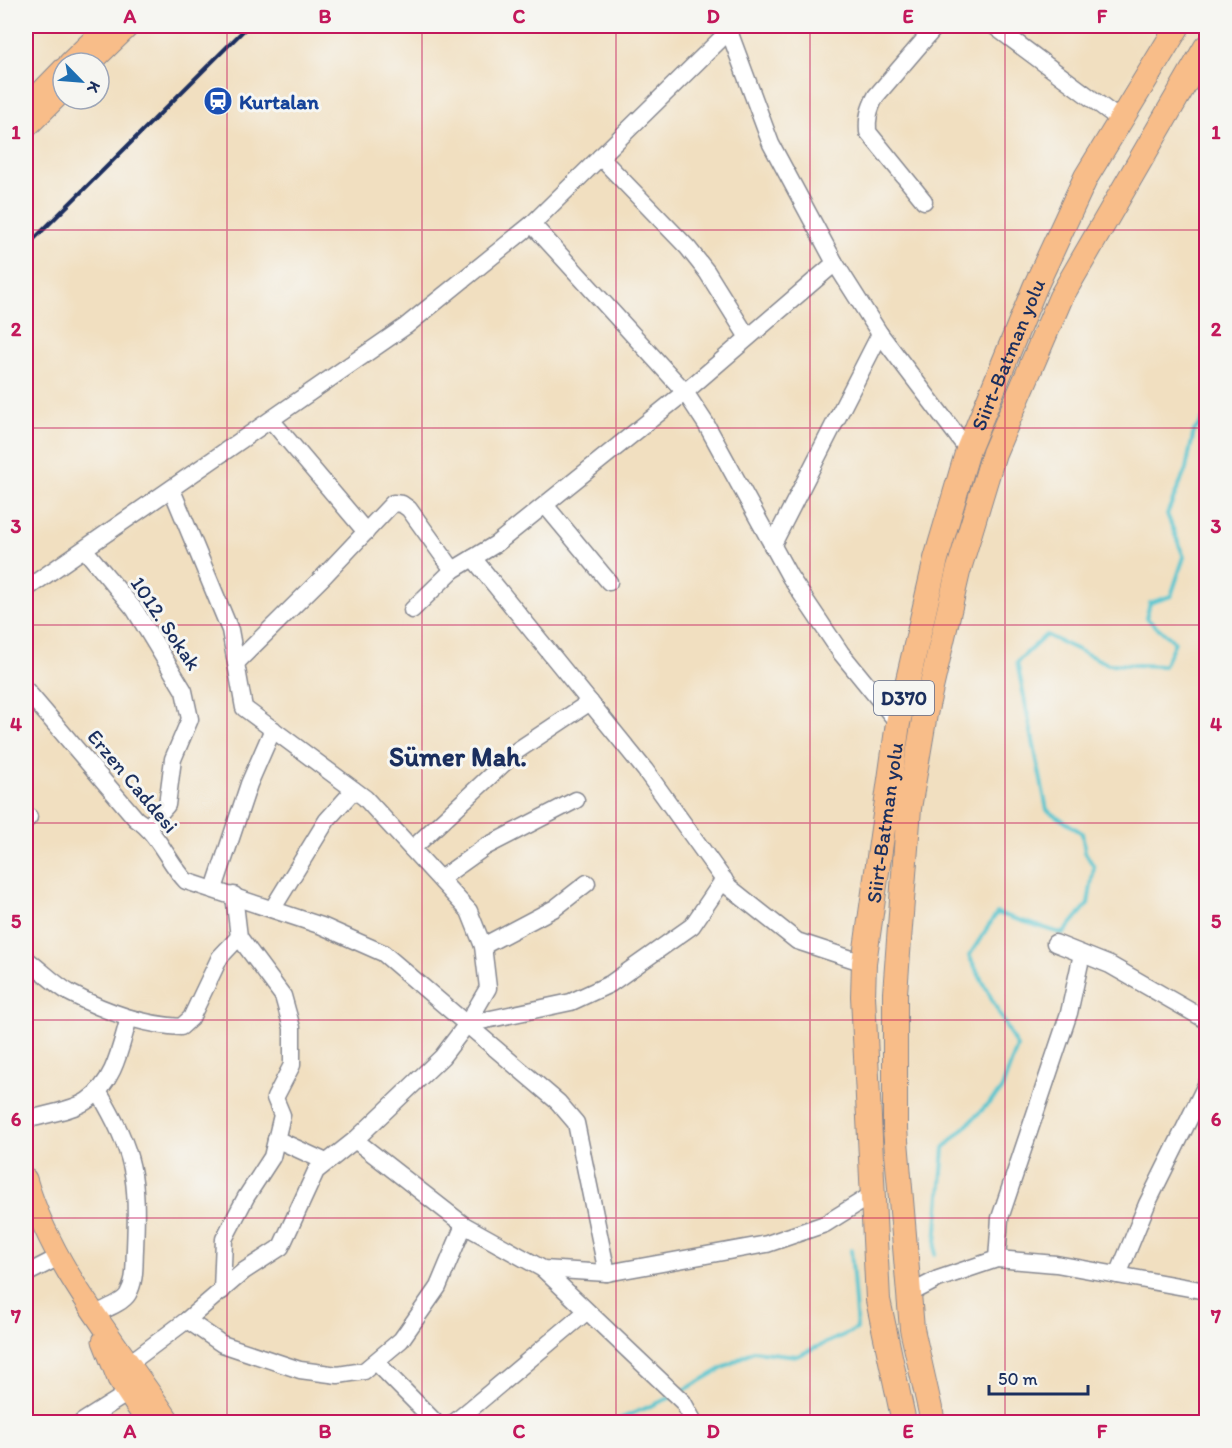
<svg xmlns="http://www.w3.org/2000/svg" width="1232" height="1448" font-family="Itim,sans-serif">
<rect width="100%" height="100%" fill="#f6f6f2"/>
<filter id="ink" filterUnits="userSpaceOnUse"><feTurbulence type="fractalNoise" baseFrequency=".0167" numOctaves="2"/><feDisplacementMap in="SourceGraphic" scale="12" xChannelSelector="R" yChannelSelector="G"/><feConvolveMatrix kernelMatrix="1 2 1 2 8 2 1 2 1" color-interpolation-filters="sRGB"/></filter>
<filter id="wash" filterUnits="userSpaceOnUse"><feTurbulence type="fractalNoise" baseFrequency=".008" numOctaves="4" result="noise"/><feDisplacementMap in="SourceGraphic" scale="24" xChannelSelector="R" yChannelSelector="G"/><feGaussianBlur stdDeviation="1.35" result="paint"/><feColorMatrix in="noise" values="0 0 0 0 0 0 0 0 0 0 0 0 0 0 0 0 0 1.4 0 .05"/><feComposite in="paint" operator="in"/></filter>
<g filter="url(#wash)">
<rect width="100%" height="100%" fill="#f1dfc0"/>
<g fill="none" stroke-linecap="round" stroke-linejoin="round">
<g stroke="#57c4ce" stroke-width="4">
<path d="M1206,291V306"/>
<path d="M935,1254L944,1148L1001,1091L1017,1047L969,956L997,913L1063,934L1088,904L1094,867L1085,852L1082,833L1047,810L1017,662L1046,635L1108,664L1164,666L1175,642L1146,618L1150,603L1171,596L1184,557L1167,514L1186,469L1194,431L1206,416"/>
<path d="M679,1393L753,1351L797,1356L857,1329L851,1250"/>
<path d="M612,1422L672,1397"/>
</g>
</g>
</g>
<g filter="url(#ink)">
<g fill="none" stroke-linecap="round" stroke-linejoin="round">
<g stroke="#86878f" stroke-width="19">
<g id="minor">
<path d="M994,26L1119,119"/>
<path d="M729,31L771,144L835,263L880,334L968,450"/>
<path d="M600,157L688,248L707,272L747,336"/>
<path d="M924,201L868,132C867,118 869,109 876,96L936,26"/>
<path d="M532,224L685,392L706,424L790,577L841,653L898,723"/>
<path d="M271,420L366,532"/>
<path d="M545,505L609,582"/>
<path d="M772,546L880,334"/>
<path d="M85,550L135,610L184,691L190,719L173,759L167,805L148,827"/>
<path d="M473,558L645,770L729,887L797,941L864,963"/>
<path d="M26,589L406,326L532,224L734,26"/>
<path d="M412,610L453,570L496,544L685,392L835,263"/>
<path d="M237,662L323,577L393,503L402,504L409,509L453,570"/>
<path d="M26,690L136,819C158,833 168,862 186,881L322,926L383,953L558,1102L576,1123L607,1273"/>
<path d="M26,820L29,817"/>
<path d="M412,849L518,750L590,702"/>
<path d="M440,879L485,847L576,800"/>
<path d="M214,889L249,784L273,729"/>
<path d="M273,908L327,820L354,790"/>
<path d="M1055,943L1110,965L1206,1020"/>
<path d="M483,946L555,908L587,883"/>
<path d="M26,959C40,969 54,984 70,993C104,1011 142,1025 181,1027L191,1018L220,957L239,937"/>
<path d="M467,1024L571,1002L610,984L692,926L724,879"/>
<path d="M26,1120C42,1115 75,1110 88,1100C115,1081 120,1048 129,1018"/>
<path d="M276,1139L326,1162"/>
<path d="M355,1140L464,1225L543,1269L607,1273L767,1244L825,1224L873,1194"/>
<path d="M997,1259L1000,1218L1069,1013L1082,954"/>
<path d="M543,1269L683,1402L694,1422"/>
<path d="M26,1274L59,1257"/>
<path d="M1118,1275L1147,1204L1206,1085"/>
<path d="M222,1291L224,1239L246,1197L272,1157L282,1115L275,1098L292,1065V1028L283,996L239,937L234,895"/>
<path d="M909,1294L938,1279L997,1259L1056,1264L1206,1291"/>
<path d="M93,1315C103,1310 123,1303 128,1294C136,1280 134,1264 135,1249C138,1177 135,1154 98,1091"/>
<path d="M187,1320L222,1344L300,1370L338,1375L364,1371L401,1340L438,1287L464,1225"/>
<path d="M376,1362L435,1422"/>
<path d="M119,1371L187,1320L244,1271L281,1247L316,1171L355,1140L442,1057L467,1024L488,988L483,946L469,911L365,798L244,708L230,630L172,490"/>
<path d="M82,1422L128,1393"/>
<path d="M455,1422L586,1312"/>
</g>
</g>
<g stroke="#86878f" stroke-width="23">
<g id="major">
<path d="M69,63L107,26"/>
<path d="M91,63L129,26"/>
<path d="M26,107L63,69"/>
<path d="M26,128L63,91"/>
<path d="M26,1179C53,1271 118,1343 170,1422"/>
<path d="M103,1341L118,1379L147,1422"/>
</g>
</g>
<g stroke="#86878f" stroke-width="26">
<g id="highway">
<path id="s1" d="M904,1422L878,1300L863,996L864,963L898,723L936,559L968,450L1035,287L1086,177L1178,26"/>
<path d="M933,1422L912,1329L895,1129V993L909,808L925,714L958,572L994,453L1061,297L1206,47"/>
</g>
</g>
<use href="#minor" stroke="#fff" stroke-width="16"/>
<use href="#major" stroke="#f8bd89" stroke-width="21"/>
<use href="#highway" stroke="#f8bd89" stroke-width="24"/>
<path stroke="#1b2f5e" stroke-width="4" d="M26,247L248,26"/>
</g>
</g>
<path fill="none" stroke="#c2185b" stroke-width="1.5" stroke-opacity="0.55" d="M227,26V1422M422,26V1422M616,26V1422M810,26V1422M1005,26V1422M26,230H1206M26,428H1206M26,625H1206M26,823H1206M26,1020H1206M26,1218H1206"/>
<defs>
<g id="station-disc" transform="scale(1.5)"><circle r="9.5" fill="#1a4fb4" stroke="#f6f6f2"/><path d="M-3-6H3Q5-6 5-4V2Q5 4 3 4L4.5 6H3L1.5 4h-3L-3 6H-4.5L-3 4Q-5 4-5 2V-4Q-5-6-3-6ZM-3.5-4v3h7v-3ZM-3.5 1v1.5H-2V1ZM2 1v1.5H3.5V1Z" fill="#fff"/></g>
</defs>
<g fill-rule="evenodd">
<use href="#station-disc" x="218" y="101"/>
</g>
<g text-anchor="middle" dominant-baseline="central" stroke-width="6" stroke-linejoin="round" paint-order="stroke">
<rect fill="#f6f6f2" stroke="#5d6b8a" stroke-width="1.5" x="874" y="681" width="60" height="34" rx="4.5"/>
<g font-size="20" font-weight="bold" fill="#1b2f5e">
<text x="904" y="698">D370</text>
</g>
<g font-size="21" font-weight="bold" fill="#164399" stroke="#f6f6f2" text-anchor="start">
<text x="239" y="101">Kurtalan</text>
</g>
<g font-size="21" fill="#1b2f5e" stroke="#f6f6f2">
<text stroke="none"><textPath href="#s1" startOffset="1090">Siirt-Batman yolu</textPath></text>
<text transform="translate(166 623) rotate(56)">1012. Sokak</text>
<text transform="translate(133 781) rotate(50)">Erzen Caddesi</text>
<text stroke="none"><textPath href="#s1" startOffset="604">Siirt-Batman yolu</textPath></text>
</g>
<g font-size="27" font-weight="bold" fill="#1b2f5e" stroke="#f6f6f2">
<text x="458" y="756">Sümer Mah.</text>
</g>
</g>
<rect width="1232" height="1448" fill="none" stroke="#f6f6f2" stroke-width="66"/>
<g transform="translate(81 81) rotate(115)"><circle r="28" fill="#f6f6f2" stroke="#9ea6b7" stroke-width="1.5"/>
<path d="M0-4.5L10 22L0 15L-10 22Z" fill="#1f6fb2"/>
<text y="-9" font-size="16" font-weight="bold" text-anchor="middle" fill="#1b2f5e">K</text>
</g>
<path d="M989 1385v9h99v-9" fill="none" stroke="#1b2f5e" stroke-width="3"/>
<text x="998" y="1385" font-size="18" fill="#1b2f5e" stroke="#f6f6f2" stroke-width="4.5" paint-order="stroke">50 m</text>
<rect x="33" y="33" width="1166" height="1382" fill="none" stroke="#c2185b" stroke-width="2"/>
<g font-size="20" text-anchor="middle" font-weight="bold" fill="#c2185b">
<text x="130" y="23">A</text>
<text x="325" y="23">B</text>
<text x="519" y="23">C</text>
<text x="713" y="23">D</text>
<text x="908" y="23">E</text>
<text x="1102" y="23">F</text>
<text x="16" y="139">1</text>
<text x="1216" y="139">1</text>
<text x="16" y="336">2</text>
<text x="1216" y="336">2</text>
<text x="16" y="533">3</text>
<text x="1216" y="533">3</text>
<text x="16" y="731">4</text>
<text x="1216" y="731">4</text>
<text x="16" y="928">5</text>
<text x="1216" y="928">5</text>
<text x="16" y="1126">6</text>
<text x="1216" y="1126">6</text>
<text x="16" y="1323">7</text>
<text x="1216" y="1323">7</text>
<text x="130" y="1438">A</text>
<text x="325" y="1438">B</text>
<text x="519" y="1438">C</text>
<text x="713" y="1438">D</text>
<text x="908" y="1438">E</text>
<text x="1102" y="1438">F</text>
</g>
</svg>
